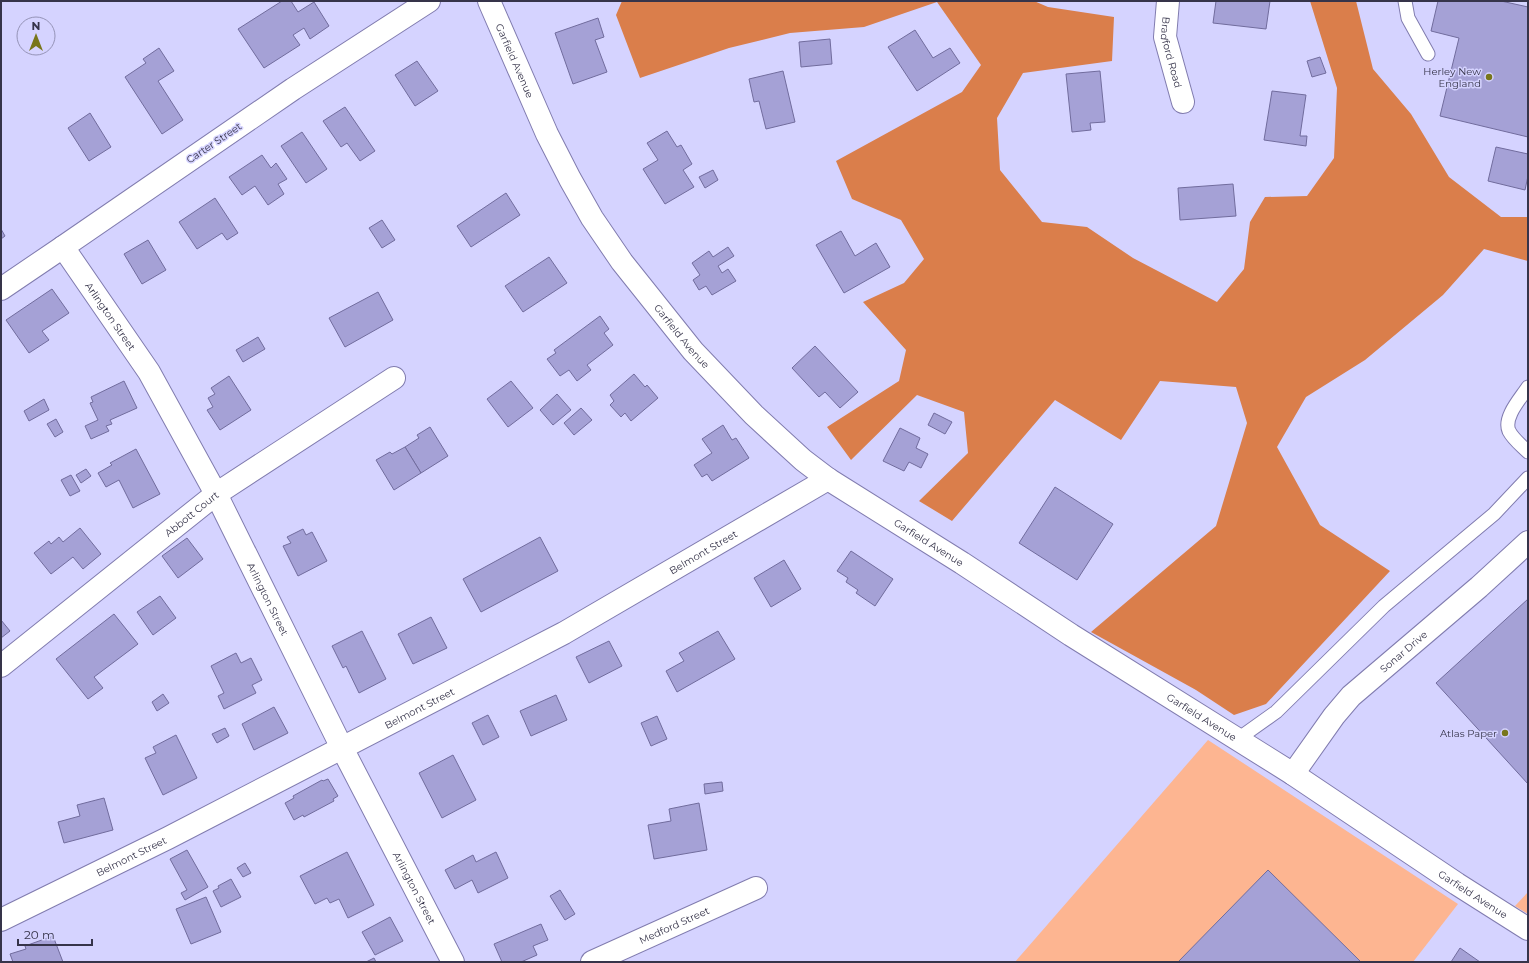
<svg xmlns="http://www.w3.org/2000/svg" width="1529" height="963" font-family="Montserrat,sans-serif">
<rect width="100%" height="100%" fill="#d5d3ff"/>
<g fill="#fdb591">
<path d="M1208,740L1458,904L1413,962H1015Z"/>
<path d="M1528,892V914L1515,906Z"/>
</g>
<path fill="#da7e4b" d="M622,1H1034L1048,7L1114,17L1112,61L1023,73L997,118L1000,170L1042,222L1087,227L1133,258L1217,302L1244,269L1250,222L1265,197L1307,196L1334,158L1337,88L1310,1H1356L1373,69L1411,114L1449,177L1501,217H1528V261L1484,249L1443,295L1365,360L1306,397L1277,447L1320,525L1390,571L1266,704L1234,715L1196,690L1091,632L1216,526L1247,423L1236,387L1160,381L1121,440L1055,400L952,521L919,501L968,453L964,412L917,395L851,460L827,427L899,381L906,350L863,302L904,283L924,259L901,220L852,199L836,161L962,92L981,65L937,2L864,27L790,33L729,48L640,78L616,15Z"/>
<g fill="#a5a1d6" stroke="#716c9d">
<path d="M282,1H291L298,12L314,2L329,26L310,39L304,28L293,35L300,45L264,68L238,29Z"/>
<path d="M1216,1H1270L1266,29L1213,23Z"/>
<path d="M1438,1H1501L1528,7V137L1440,116L1459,38L1431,31Z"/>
<path d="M598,18L604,37L595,40L607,72L573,84L555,33Z"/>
<path d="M915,30L933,58L950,48L960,63L917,91L888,47Z"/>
<path d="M830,39L832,64L801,67L799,42Z"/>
<path d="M159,48L174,71L158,81L183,120L162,134L125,77L146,63L143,59Z"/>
<path d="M1320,57L1326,73L1312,77L1307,61Z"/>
<path d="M417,61L438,91L415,106L395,75Z"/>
<path d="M783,71L795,122L766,129L759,101L754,102L749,79Z"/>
<path d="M1100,71L1105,122L1090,123L1091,130L1072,132L1066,74Z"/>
<path d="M1272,91L1306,95L1300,136H1307L1306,146L1264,140Z"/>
<path d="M345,107L375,151L360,161L347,143L341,147L323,121Z"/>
<path d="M90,113L111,147L89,161L68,128Z"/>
<path d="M667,131L677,147L681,145L692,164L683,170L694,187L665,204L643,169L658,160L647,143Z"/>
<path d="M302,132L327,169L306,183L281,146Z"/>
<path d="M1496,147L1528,154V176L1525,190L1488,181Z"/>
<path d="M262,155L271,168L276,163L287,179L278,184L284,194L268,205L255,186L242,195L229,177Z"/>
<path d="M713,170L718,180L705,188L699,177Z"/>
<path d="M1233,184L1236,216L1180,220L1178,188Z"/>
<path d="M506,193L520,215L471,247L457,226Z"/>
<path d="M215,198L238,233L227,240L222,233L197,249L179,222Z"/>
<path d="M382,220L395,240L382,248L369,228Z"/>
<path d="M1,229L5,236L1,239Z"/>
<path d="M841,231L855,256L876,243L890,267L844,293L816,245Z"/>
<path d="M148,240L166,270L142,284L124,254Z"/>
<path d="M728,247L734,256L718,266L722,273L728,269L736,281L712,295L706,286L699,290L693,280L700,275L692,263L709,251L713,257Z"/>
<path d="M549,257L567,283L523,312L505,286Z"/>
<path d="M52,289L69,313L42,331L49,340L29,353L6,320Z"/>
<path d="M378,292L393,320L345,347L329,318Z"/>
<path d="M600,316L609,329L604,333L613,345L587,365L591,370L577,381L569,370L560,376L547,359L556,353L554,350Z"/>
<path d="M258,337L265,349L243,362L236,350Z"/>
<path d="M815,346L858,392L840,408L825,392L819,397L792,368Z"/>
<path d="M634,374L645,387L647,385L658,398L631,421L625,413L621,417L610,405L614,401L610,395Z"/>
<path d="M229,376L251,410L220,430L207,410L213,407L208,398L215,394L211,388Z"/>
<path d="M124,381L137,408L110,420L112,424L106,426L109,431L91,439L85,426L98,420L90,403L93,402L91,397Z"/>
<path d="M511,381L533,408L508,427L487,399Z"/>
<path d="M557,394L571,410L553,425L540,410Z"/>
<path d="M44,399L49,410L29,421L24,411Z"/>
<path d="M581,408L592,420L574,435L564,423Z"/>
<path d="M934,413L952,422L945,434L928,425Z"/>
<path d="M56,419L63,432L55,437L47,424Z"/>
<path d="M723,425L732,440L736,438L749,458L712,481L707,474L702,477L694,465L712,453L702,439Z"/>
<path d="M430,427L448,456L421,473L405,447L419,438L417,435Z"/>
<path d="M900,428L920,438L916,448L928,454L921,468L909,462L904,471L883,461Z"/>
<path d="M405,447L421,473L394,490L376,460L390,452L392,454Z"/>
<path d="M136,449L160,494L133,508L119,480L106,487L98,473L112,465L110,463Z"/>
<path d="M86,469L91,476L81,483L76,475Z"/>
<path d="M71,475L80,491L70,496L61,480Z"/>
<path d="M1055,487L1113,524L1077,580L1019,543Z"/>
<path d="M80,528L101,554L83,569L73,557L51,574L34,553L49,541L51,544L59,537L63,542Z"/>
<path d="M303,529L306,535L312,532L327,561L298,576L283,546L291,543L287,537Z"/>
<path d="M540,537L558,571L481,612L463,579Z"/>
<path d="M187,538L203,559L178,578L162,556Z"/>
<path d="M851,551L893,579L875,606L856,593L858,590L846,582L848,578L837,571Z"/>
<path d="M784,560L801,589L771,607L754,578Z"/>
<path d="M160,596L176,618L153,635L137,612Z"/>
<path d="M1528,599V784L1436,683Z"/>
<path d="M114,614L138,644L94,677L103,688L88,699L56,659Z"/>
<path d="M431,617L447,648L413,664L398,634Z"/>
<path d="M1,620L10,631L1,638Z"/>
<path d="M362,631L386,679L359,693L346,666L343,668L332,646Z"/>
<path d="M718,631L735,659L677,692L666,671L684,661L679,653Z"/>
<path d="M609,641L622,666L589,683L576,657Z"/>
<path d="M236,653L241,663L251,658L262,680L252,685L256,693L224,709L218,696L224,693L211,666Z"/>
<path d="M163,694L169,703L157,711L152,702Z"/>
<path d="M556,695L567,720L531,736L520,711Z"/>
<path d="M274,707L288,733L254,750L242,724Z"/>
<path d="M488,715L499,737L483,745L472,723Z"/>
<path d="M657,716L667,739L651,746L641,723Z"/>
<path d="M225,728L229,736L217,743L212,734Z"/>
<path d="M176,735L197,778L163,795L145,758L156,753L153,747Z"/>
<path d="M453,755L476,800L442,818L419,773Z"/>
<path d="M328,779L338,796L333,799L334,801L304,817L303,815L294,820L285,803L294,798L293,796L322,780L323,781Z"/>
<path d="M722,782L723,791L705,794L704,784Z"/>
<path d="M104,798L113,830L64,843L58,822L80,816L77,805Z"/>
<path d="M699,803L707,850L654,859L648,825L671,821L669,809Z"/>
<path d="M187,850L208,887L185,900L181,893L187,890L170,859Z"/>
<path d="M347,852L374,905L348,918L339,899L330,903L327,898L315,904L300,876Z"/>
<path d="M496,852L508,878L478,893L472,880L455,889L445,870L473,855L476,862Z"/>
<path d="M245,863L251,873L243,877L237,868Z"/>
<path d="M1268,870L1361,962H1178Z"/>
<path d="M231,879L241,897L221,907L213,891L219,888L218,886Z"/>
<path d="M560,890L575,914L565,920L550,896Z"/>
<path d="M206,897L221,932L191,944L176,909Z"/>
<path d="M390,917L403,941L375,955L362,932Z"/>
<path d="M541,924L548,940L533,946L537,955L521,962H502L494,944Z"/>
<path d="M53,936L63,962H13L10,954L26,949L25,946Z"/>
<path d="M1460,948L1480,962H1451Z"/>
<path d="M374,958L376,962H366Z"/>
</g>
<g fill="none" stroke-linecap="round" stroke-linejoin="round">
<g stroke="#817caf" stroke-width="15">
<g id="service">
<path d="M1405,1L1408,18L1428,54"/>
<path d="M1528,387C1521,398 1503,417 1509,431C1513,439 1522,446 1528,452"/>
<path d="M1238,739L1276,712L1384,606L1494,514L1528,478"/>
</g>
</g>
<g stroke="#817caf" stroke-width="24">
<g id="minor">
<path id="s1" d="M1168,1L1165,37L1183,102"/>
<path d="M1,289L63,247"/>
<path id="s2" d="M1,666L216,494L394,378"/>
<path id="s3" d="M1293,774L1334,716L1351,696L1479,587L1528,542"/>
<path id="s4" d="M1,920L168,838L564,633L828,479"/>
<path id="s5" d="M592,962L756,888"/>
</g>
</g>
<g stroke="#817caf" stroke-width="24">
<g id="tertiary">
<path id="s6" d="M429,1L293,89L63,247L149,372L216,494L342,748L453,962"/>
<path id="s7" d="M489,1L547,134L570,179L592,218L622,262L693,351L754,415L803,460L828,479L962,563L1071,635L1293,774L1457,884L1528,929"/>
</g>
</g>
<use href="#service" stroke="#fff" stroke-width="13"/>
<use href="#minor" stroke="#fff" stroke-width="22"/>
<use href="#tertiary" stroke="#fff" stroke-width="22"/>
</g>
<g fill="#78761b" stroke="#d5d3ff" stroke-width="1.5">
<circle cx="1489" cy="77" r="4"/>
<circle cx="1505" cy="733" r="4"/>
</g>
<g text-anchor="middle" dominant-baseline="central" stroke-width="3" stroke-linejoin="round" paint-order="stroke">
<g font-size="10" fill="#36344a" stroke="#d5d3ff">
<text stroke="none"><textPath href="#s1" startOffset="52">Bradford Road</textPath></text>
<text stroke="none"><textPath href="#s7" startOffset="65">Garfield Avenue</textPath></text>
<text transform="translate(214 143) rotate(-34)">Carter Street</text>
<text stroke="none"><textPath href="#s6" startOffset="525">Arlington Street</textPath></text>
<text stroke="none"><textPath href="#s7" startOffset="389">Garfield Avenue</textPath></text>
<text stroke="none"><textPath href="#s2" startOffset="244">Abbott Court</textPath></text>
<text stroke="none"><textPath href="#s7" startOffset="713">Garfield Avenue</textPath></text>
<text stroke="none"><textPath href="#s4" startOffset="793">Belmont Street</textPath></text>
<text stroke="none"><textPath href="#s6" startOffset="849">Arlington Street</textPath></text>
<text stroke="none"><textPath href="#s3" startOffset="166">Sonar Drive</textPath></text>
<text stroke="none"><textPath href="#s4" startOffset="469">Belmont Street</textPath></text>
<text stroke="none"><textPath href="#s7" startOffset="1037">Garfield Avenue</textPath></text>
<text stroke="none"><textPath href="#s4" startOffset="145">Belmont Street</textPath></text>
<text stroke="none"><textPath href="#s6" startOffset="1173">Arlington Street</textPath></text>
<text stroke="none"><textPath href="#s7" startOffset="1361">Garfield Avenue</textPath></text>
<text stroke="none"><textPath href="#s5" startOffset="90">Medford Street</textPath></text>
</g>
<g font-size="10" fill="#36344a" stroke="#d5d3ff" text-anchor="end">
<text x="1481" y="71">Herley New<tspan x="1481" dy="12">England</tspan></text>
<text x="1497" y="733">Atlas Paper</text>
</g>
</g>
<rect width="1529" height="963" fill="none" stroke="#36344a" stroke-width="4"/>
<g transform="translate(36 36)"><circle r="19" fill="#d5d3ff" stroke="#9593b7"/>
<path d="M0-3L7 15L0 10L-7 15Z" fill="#78761b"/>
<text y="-6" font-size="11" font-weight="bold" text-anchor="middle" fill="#36344a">N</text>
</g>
<path d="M18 939v6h74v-6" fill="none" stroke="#36344a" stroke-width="2"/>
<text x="24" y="939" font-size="12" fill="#36344a" stroke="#d5d3ff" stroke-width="3" paint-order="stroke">20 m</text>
</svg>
